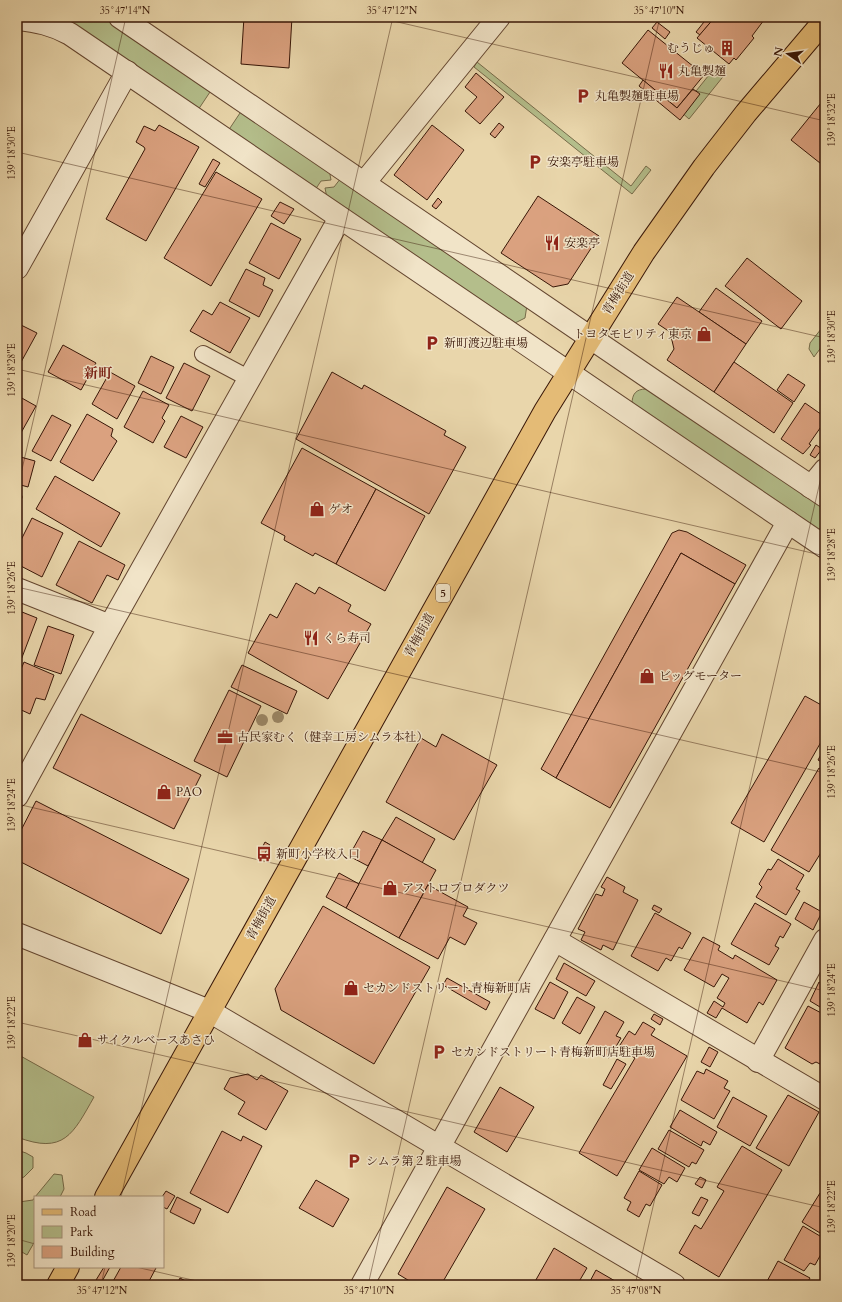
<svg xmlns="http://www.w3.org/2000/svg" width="842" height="1302" font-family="Cardo,'Noto Serif JP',serif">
<rect width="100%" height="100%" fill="#e9d6ab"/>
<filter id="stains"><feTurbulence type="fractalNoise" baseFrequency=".005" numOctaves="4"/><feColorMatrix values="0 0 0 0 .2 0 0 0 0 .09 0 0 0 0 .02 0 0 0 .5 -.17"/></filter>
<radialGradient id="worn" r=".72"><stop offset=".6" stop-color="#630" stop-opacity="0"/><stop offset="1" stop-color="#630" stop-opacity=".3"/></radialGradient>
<g fill="#b4be8b" stroke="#766a49">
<path d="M60,17H105L212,89L198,110Z"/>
<path d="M477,62L631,186L646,166L651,170L632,194L474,67Z"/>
<path d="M717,65L726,73L689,119L680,111Z"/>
<path d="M242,110L329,169L331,180L321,181L315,190L228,131Z"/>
<path d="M341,178L527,305L525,318L515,323L327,198L325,188L334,187Z"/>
<path d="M825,324V342L814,357L809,349L810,343Z"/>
<path d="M646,389L825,507V522L817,532L632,404C632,394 636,389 646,389Z"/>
<path d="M17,1054L94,1097C73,1134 64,1155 17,1137Z"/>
<path d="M17,1150L26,1153L33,1157V1168L24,1177L17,1180Z"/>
<path d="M54,1174L62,1175L64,1189L60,1197H35Z"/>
<path d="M35,1197V1241L27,1255L17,1249V1206L19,1202L33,1200Z"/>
</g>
<g fill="#daa17f" stroke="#381607">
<path d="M244,17H292L289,68L241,64Z"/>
<path d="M708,17H715L700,35L696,32Z"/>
<path d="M715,17H771L766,22L764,20L752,36L754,38L736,60L734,58L729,64L697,38Z"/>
<path d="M657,22L670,32L665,39L652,28Z"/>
<path d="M648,30L704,75L677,108L622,63Z"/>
<path d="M476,73L504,97L480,124L465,111L477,97L465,87Z"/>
<path d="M643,80L677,108L693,89L700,94L680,120L639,86Z"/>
<path d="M825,98V167L791,140Z"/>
<path d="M499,123L504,127L495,138L490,134Z"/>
<path d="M159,125L199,147L146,241L106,219L145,149L144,147L136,142L144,126L155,131Z"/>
<path d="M432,125L464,150L427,200L394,175Z"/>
<path d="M213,159L220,163L205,187L199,184Z"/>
<path d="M216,172L262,199L211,286L164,258Z"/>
<path d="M538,196L599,236L568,284L553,287L501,253Z"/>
<path d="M438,198L442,202L436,209L432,206Z"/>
<path d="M280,202L294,209L284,224L271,216Z"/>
<path d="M271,223L301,239L279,279L249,263Z"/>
<path d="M747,258L802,301L781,329L725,286Z"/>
<path d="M246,269L265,278L263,285L273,290L259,317L229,301Z"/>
<path d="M716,288L762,321L746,344L699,312Z"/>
<path d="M677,297L746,344L714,392L667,360L674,349L670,332L658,324Z"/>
<path d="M220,302L250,318L230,353L190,331L203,310L212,315Z"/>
<path d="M17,323L37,333L20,364L17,362Z"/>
<path d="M63,345L96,363L81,390L48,372Z"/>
<path d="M151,356L174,367L161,394L138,383Z"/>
<path d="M734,362L793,403L774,433L714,392Z"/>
<path d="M184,363L210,376L192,411L166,398Z"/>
<path d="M110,372L135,386L117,419L92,404Z"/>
<path d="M332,372L362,389L364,385L446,431L444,435L466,447L429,514L296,439Z"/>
<path d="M788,374L805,385L794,402L777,390Z"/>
<path d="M143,391L169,405L162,418L165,421L153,443L124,427Z"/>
<path d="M20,397L36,406L17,440V401Z"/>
<path d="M805,403L825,417V421L809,444L811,445L803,454L781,439Z"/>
<path d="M87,414L113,429L111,436L117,441L93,481L60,462Z"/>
<path d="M52,415L71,425L51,461L32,451Z"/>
<path d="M181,416L203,427L186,458L164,447Z"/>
<path d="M816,445L822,449L815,458L810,455Z"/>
<path d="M302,448L376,489L336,564L315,553L313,556L284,540L285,536L261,523Z"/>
<path d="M17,456L35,461L28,487L17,484Z"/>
<path d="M55,476L120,513L101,547L36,509Z"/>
<path d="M376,489L425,516L385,591L336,564Z"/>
<path d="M17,492L21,493L22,497L17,518Z"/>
<path d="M32,518L63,533L42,577L17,564V548Z"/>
<path d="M679,530L687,532L746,565L735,584L681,553L556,778L541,769L672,533Z"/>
<path d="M79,541L125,565L118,580L107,575L92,603L56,585Z"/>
<path d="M681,553L735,584L610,808L556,778Z"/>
<path d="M296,583L315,594L319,587L351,605L348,611L371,624L328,699L248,653L270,614L277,618Z"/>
<path d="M17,610L37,618L21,660L17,659Z"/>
<path d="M48,626L74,635L61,674L34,665Z"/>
<path d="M24,662L54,675L45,700L36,698L30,714L17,708V679Z"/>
<path d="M242,665L297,691L287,714L231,687Z"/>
<path d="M229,690L261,706L227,777L194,761Z"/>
<path d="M805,696L825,707V735L764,842L731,823Z"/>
<path d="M81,714L201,775L174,829L53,768Z"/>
<path d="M442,734L497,765L454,840L386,802L421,738L436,747Z"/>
<path d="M825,747V764L818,760Z"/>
<path d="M819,768L825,771V846L809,872L771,850Z"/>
<path d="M36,801L189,879L161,934L17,860V838Z"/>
<path d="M396,817L435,839L422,863L382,840Z"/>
<path d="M363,831L382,840L368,866L349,856Z"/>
<path d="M382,840L436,870L399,938L346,908Z"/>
<path d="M265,842L270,845L262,858L258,856Z"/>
<path d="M778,859L804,875L796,889L800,891L786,915L756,897L762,887L759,884L768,869L771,870Z"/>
<path d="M339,873L359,884L346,908L326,897Z"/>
<path d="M607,877L625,887L623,892L638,900L613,950L603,945L601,950L581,940L585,932L578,929L596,894L602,896L605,889L601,887Z"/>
<path d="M428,885L468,907L463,916L477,923L465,945L450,937L438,959L399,938Z"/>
<path d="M804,902L822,912L813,930L795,919Z"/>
<path d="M755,903L791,924L783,938L780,936L775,946L779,948L769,965L731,944Z"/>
<path d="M654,905L662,909L659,913L652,909Z"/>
<path d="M323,906L430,967L374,1064L281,1010L275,989Z"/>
<path d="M655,913L691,933L682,949L679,947L671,961L666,958L658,971L631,956Z"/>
<path d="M703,937L720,946L718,950L733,959L735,955L777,980L763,1005L759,1002L747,1023L722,1008L716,1018L707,1013L714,1001L723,1007L725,1003L717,998L729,978L722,974L714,987L684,970Z"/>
<path d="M564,963L595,981L586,996L556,979Z"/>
<path d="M447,978L490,1002L486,1010L443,985Z"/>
<path d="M550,982L568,992L554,1019L535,1009Z"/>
<path d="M819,982L825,985V1010L810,1001Z"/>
<path d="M577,997L595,1007L580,1034L562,1023Z"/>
<path d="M808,1006L825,1015V1055L820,1064L816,1062L812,1064L785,1048Z"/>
<path d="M605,1011L624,1022L616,1036L621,1038L614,1050L608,1048L607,1050L612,1052L609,1058L586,1045Z"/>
<path d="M654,1014L663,1019L660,1025L651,1019Z"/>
<path d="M643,1022L655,1029L651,1035L687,1056L617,1176L579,1153L635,1058L618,1048L629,1031L635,1035Z"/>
<path d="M709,1047L718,1052L710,1067L701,1062Z"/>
<path d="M617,1059L626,1064L611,1089L603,1085Z"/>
<path d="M706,1069L728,1081L724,1088L730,1091L714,1119L681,1100L697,1071L704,1074Z"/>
<path d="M248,1074L257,1080L261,1075L288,1091L266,1130L238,1114L245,1102L224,1089L230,1078Z"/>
<path d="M500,1087L534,1107L507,1152L474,1132Z"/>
<path d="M788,1095L819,1112L789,1166L756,1148Z"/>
<path d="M733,1097L767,1116L750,1146L717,1127Z"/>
<path d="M680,1110L717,1132L710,1145L703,1141L701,1146L670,1127Z"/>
<path d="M669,1130L704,1150L696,1164L692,1162L689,1167L658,1149Z"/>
<path d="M222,1131L241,1141L243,1136L262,1146L228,1213L190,1193Z"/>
<path d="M742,1146L782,1170L719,1277L679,1253L695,1225L701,1229L724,1191L717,1187Z"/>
<path d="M652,1148L685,1168L677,1182L669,1177L664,1184L639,1170Z"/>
<path d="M639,1171L662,1185L650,1206L646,1204L639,1217L627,1210L631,1202L624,1198Z"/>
<path d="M700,1177L706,1180L702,1188L695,1184Z"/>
<path d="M316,1180L349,1199L333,1227L299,1208Z"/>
<path d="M447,1187L485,1209L441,1285H416L398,1274Z"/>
<path d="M166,1191L175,1196L167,1209L163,1207L162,1197Z"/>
<path d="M820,1193L825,1196V1236L802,1222Z"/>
<path d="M177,1197L201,1209L194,1224L170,1212Z"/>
<path d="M701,1197L708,1200L699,1216L692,1213Z"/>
<path d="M803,1226L825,1239V1247L815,1265L810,1263L804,1271L784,1260Z"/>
<path d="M554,1248L587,1268L577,1285H533Z"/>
<path d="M778,1261L810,1278L806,1285H765Z"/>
<path d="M104,1267H110L100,1285H93Z"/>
<path d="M121,1267H154L156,1268L147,1285H111Z"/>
<path d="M596,1270L622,1285H588Z"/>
<path d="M180,1278L193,1285H168L170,1281L177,1284Z"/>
</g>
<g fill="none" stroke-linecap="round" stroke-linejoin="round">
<g stroke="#644630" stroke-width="18">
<path id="service" d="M203,354L250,379"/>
</g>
<g stroke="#644630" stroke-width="24">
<g id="minor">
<path d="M120,17L654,381L825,496"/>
<path d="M17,19C37,21 52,24 70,34L825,547"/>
<path d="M364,183L499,17"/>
<path d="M17,268L127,72"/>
<path d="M811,487L825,470"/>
<path d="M17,589L110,626"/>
<path d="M17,796L110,626L340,218"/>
<path d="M555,940L825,1099"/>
<path d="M209,1011L674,1285"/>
<path d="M758,1061L825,940"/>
<path d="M362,1285L788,522"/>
</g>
</g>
<g stroke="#644630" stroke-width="24">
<path id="tertiary" d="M17,934L209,1011"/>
</g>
<g stroke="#381607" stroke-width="24">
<g id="primary">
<path d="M106,1197L545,411L644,252L704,167L746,113L825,20"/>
<path d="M58,1285L68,1267"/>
</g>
</g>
<use href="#service" stroke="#f1e4c8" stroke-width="16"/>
<use href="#minor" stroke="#f1e4c8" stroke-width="22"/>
<use href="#tertiary" stroke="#f1e4c8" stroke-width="22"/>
<use href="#primary" stroke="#e4bb76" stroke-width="22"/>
</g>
<g fill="#9c8867">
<circle cx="278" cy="717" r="6"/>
<circle cx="262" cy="720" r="6"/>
</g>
<path fill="none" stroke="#381607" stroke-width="1" stroke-opacity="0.45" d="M376,17L825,121M17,152L825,338M17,369L825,556M17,491L126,17M17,587L825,773M17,804L825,991M17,1022L825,1208M121,1197L393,17M17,1239L35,1244M136,1267L214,1285M101,1285L105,1267M368,1285L660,17M635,1285L825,460"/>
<defs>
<g id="building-bare" transform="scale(1.2)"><path d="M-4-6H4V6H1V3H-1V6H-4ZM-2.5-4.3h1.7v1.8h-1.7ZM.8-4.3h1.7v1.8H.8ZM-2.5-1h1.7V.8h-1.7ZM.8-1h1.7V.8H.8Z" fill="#8f2418" stroke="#f1e4c8" stroke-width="2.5" paint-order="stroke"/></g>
<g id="restaurant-bare" transform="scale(1.2)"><path d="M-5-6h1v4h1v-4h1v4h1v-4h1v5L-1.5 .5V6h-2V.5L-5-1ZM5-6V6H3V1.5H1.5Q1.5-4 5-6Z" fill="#8f2418" stroke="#f1e4c8" stroke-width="2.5" paint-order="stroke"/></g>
<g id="parking-bare" transform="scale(1.2)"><path d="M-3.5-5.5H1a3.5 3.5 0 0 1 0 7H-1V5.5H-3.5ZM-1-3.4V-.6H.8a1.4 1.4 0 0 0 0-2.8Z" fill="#8f2418" stroke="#f1e4c8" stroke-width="2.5" paint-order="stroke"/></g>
<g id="shop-bare" transform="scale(1.2)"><path d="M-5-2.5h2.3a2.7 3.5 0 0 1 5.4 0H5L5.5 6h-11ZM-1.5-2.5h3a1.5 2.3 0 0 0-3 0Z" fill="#8f2418" stroke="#f1e4c8" stroke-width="2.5" paint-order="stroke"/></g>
<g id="office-bare" transform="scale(1.2)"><path d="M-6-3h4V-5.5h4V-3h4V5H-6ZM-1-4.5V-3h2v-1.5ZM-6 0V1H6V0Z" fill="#8f2418" stroke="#f1e4c8" stroke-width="2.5" paint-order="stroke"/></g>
<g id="bus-bare" transform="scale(1.2)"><path d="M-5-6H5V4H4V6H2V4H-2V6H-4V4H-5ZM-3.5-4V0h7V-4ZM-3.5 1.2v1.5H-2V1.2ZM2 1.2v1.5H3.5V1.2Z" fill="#8f2418" stroke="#f1e4c8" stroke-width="2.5" paint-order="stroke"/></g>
</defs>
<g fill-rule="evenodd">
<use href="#building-bare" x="727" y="48"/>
<use href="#restaurant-bare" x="666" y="71"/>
<use href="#parking-bare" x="583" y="96"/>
<use href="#parking-bare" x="535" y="162"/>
<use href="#restaurant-bare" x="552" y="243"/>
<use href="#shop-bare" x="704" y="334"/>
<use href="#parking-bare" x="432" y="343"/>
<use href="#shop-bare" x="317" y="509"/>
<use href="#restaurant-bare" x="311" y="638"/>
<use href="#shop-bare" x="647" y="676"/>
<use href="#office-bare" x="225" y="737"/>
<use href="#shop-bare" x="164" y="792"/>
<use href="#bus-bare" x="264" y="854"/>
<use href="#shop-bare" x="390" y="888"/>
<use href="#shop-bare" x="351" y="988"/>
<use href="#shop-bare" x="85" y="1040"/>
<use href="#parking-bare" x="439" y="1052"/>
<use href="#parking-bare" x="354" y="1161"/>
</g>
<g text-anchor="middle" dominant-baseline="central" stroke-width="3" stroke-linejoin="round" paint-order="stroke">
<rect fill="#f1e4c8" stroke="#705441" stroke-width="1" x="436" y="584" width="14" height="18" rx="3"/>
<g font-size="11" font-weight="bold" fill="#381607">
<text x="443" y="593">5</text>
</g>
<g font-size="12" fill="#381607" stroke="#f1e4c8" text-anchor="start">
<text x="715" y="48" text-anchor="end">むうじゅ</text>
<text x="678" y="71">丸亀製麺</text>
<text x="595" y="96">丸亀製麺駐車場</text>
<text x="547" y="162">安楽亭駐車場</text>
<text x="564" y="243">安楽亭</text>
<text x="692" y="334" text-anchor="end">トヨタモビリティ東京</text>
<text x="444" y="343">新町渡辺駐車場</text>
<text x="329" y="509">ゲオ</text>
<text x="323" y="638">くら寿司</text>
<text x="659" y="676">ビッグモーター</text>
<text x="237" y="737">古民家むく（健幸工房シムラ本社）</text>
<text x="176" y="792">PAO</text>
<text x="276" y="854">新町小学校入口</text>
<text x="402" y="888">アストロプロダクツ</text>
<text x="363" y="988">セカンドストリート青梅新町店</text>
<text x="97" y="1040">サイクルベースあさひ</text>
<text x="451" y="1052">セカンドストリート青梅新町店駐車場</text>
<text x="366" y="1161">シムラ第２駐車場</text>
</g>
<g font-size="12" fill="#381607" stroke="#f1e4c8">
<text transform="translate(618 293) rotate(-58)">青梅街道</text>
<text transform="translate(419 635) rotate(-61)">青梅街道</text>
<text transform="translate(261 918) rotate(-61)">青梅街道</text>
</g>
<g font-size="14" font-weight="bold" fill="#7a1f14" stroke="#f1e4c8">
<text x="98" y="373">新町</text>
</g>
</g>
<rect width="842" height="1302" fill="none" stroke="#e9d6ab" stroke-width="44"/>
<rect x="34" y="1196" width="130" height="72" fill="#f1e4c8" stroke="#a7927b"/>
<rect x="42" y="1209" width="20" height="6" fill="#e4bb76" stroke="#a7927b"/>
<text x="70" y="1216" font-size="12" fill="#381607">Road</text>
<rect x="42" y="1226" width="20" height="12" fill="#b4be8b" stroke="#a7927b"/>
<text x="70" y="1236" font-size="12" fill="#381607">Park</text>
<rect x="42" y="1246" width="20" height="12" fill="#daa17f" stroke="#a7927b"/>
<text x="70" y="1256" font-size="12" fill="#381607">Building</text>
<g transform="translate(788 54) rotate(283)" stroke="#f1e4c8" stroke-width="3" paint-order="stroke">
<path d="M0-3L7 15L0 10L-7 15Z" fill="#381607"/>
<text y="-6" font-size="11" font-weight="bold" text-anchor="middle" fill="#381607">N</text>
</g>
<rect x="22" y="22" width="798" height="1258" fill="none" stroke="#381607" stroke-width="1.5"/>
<g font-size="10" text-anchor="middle" fill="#381607">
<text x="125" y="14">35°47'14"N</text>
<text x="392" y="14">35°47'12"N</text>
<text x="659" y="14">35°47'10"N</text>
<text transform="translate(831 120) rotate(-90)" y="4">139°18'32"E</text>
<text transform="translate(11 153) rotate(-90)" y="4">139°18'30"E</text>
<text transform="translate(831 337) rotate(-90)" y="4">139°18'30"E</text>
<text transform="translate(11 370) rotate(-90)" y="4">139°18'28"E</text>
<text transform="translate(831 555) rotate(-90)" y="4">139°18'28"E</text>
<text transform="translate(11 588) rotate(-90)" y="4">139°18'26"E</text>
<text transform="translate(831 772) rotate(-90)" y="4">139°18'26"E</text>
<text transform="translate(11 805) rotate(-90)" y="4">139°18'24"E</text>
<text transform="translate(831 990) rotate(-90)" y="4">139°18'24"E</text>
<text transform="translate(11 1023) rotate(-90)" y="4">139°18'22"E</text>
<text transform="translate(831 1207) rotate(-90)" y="4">139°18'22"E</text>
<text transform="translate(11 1241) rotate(-90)" y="4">139°18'20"E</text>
<text x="102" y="1294">35°47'12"N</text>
<text x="369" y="1294">35°47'10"N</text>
<text x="636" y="1294">35°47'08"N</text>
</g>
<rect width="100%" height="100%" filter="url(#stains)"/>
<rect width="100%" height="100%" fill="url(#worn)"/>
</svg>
